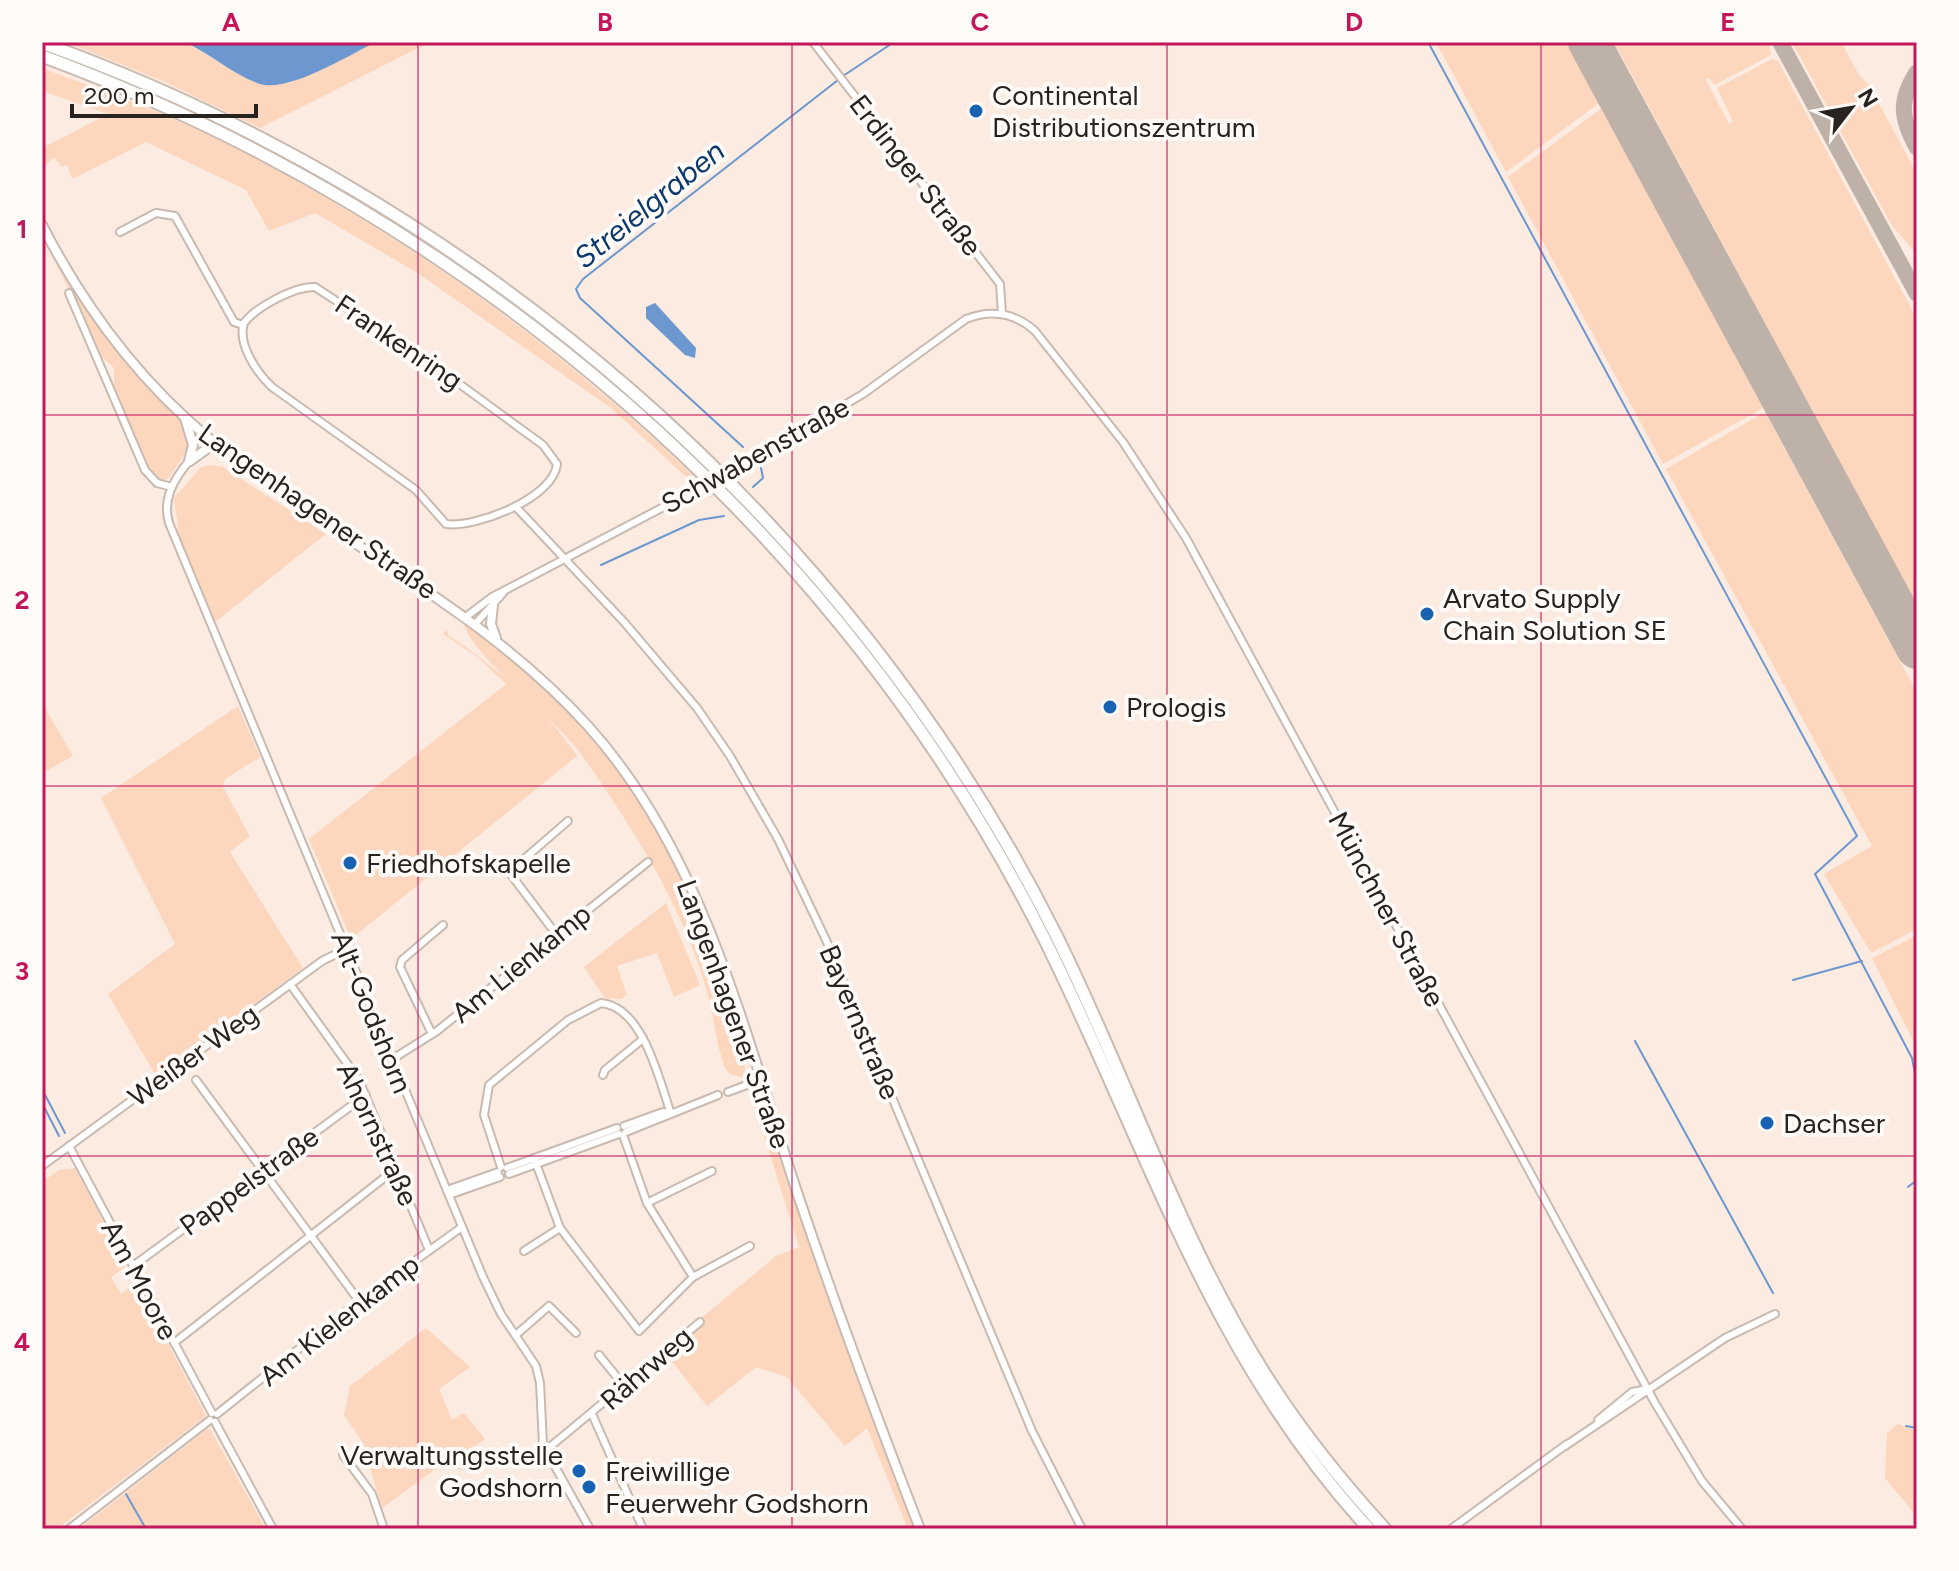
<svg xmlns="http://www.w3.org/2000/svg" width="1959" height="1571" font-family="Figtree,sans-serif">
<rect width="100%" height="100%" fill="#fbebe1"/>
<g fill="#fdd6be">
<path d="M66,42H184L216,60L290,83L376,42H430L260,128L165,82Z"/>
<path d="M1436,42H1566L1599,103L1506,172Z"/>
<path d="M1614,42H1769L1771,55L1715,85L1709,78L1706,80L1729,124L1733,122L1717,88L1772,59L1778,61L1917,319V605Z"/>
<path d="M1792,42H1841L1859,75L1869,85L1917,174V255L1891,224Z"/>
<path d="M42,68C91,87 141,103 189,126C383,217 562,345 714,496L709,498L611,408L416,272L315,213L269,231L246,190L146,142L73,179L67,165L62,167L54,157L45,165L42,148L108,114L42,91Z"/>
<path d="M1602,108L1763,408L1663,464L1508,177Z"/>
<path d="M42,234L117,351L185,427L189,448L168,479L160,480L151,474L114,388V368L101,356Z"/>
<path d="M1765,412L1917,693V929L1871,953L1824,874L1872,846L1666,469Z"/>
<path d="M211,465L223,467L326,534L215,622L180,542L174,498L201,467Z"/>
<path d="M464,624C482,628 502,651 517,663C625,748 691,875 731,1004C738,1025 740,1048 745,1069L744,1078L730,1074L725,1068C715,1041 714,1012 705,985C680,901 631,825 581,754C556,720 471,655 464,624Z"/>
<path d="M447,630L448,635C496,667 545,708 577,756L351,939L309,839L506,684L476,656L443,634Z"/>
<path d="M42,703L73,756L42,773Z"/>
<path d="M238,706L260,757L225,779L223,787L250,836L230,852L303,968L156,1076L108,994L175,944L101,798Z"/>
<path d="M666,903L700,985L674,997L657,953L617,966L627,995L621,999L605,998L584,967Z"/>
<path d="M1917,935V1049L1872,958Z"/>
<path d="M754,1104L764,1114L915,1529H908L867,1428L845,1446L787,1377L756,1367L707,1406L663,1350L776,1256L799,1247Z"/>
<path d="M75,1168L127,1266L111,1277L121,1294L136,1283L206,1416L57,1529H42V1182L59,1170Z"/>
<path d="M426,1328L470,1367L439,1389L452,1420L464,1413L485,1439L463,1454L476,1472L440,1466L382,1508L362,1441L344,1415L350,1386Z"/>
<path d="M1898,1424L1917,1431V1517L1885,1478L1887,1433Z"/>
<path d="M210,1429L266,1529H79L206,1430Z"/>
</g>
<g fill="#6c97cf">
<path d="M184,42H376C349,55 288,93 260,84C233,75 210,53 184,42Z"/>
<path d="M655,303L696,348L695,358L685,355L646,318V307Z"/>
</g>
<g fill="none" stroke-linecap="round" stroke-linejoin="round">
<g stroke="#6c97cf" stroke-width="2">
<path d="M1428,42L1857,836L1815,874L1912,1058L1917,1084"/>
<path d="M843,76L894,42"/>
<path d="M743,447L580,298L576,289L583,279L838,80"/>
<path d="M753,487L763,478L761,468"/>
<path d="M601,565L699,520L724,516"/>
<path d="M1793,980L1862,961"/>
<path d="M1635,1041L1773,1293"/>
<path d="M42,1089L65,1133"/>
<path d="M42,1103L59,1136"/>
<path d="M1908,1187L1917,1180"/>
<path d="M1906,1426L1917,1428"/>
<path d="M126,1494L146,1529"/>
</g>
<g stroke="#beb1a8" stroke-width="16">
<path d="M1592,42L1600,61"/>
<path d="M1780,42L1917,294"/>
<path d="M1917,72C1898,101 1901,119 1917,148"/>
</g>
<path stroke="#beb1a8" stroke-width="42" d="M1589,42L1917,648"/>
<g stroke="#c9bab0" stroke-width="10">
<g id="minor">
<path d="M813,42L1000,284L1002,314"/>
<path d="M120,232L156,213L175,216L234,322L243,325"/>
<path d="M315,287L428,361L543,445L557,464C554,498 476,528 446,524L416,490L272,387C257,373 237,344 244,323C256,307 295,286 315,287Z"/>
<path d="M69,293L145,470L157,483L172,487"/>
<path d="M189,461C174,479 162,499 169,523L483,1277L501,1314L536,1366L540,1383L543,1445L590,1529"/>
<path d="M740,466L863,394L966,319C991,309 1015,313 1035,331L1123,442L1186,538L1655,1403L1702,1481L1742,1529"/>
<path d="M516,507L624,622L697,708L730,756L778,839L826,940L1032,1431L1082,1529"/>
<path d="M467,616L492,597L692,492"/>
<path d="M476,623L503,593"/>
<path d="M556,934L509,872L568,821"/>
<path d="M290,984L359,1080L429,1250"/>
<path d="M432,1034L400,967L402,960L443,925"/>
<path d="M391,1060L437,1031L648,862"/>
<path d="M603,1075L605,1070L643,1039"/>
<path d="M196,1080L359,1301"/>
<path d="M728,1092L760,1080"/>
<path d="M624,1126L663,1112L671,1114"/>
<path d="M626,1132L718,1095"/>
<path d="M69,1146L212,1413"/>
<path d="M534,1158L560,1228L639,1331L693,1277L647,1203L623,1135"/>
<path d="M42,1166L322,961L346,949"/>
<path d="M501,1167L484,1115L489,1085L568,1020L601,1003C643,1007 659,1079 671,1114"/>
<path d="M507,1168L617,1128"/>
<path d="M509,1174L619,1134"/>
<path d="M447,1190L498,1172"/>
<path d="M449,1195L500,1177"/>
<path d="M647,1203L712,1171"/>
<path d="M524,1251L560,1228"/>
<path d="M133,1266L366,1095"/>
<path d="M693,1277L750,1246"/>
<path d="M517,1334L549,1306L576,1333"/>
<path d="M174,1343L384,1178"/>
<path d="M599,1355L625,1387"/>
<path d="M217,1414L359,1301L462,1227"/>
<path d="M592,1414L643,1529"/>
<path d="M1598,1420L1632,1392L1648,1389"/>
<path d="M215,1422L273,1529"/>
<path d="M1565,1446L1725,1338L1775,1314"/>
<path d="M545,1451L700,1322"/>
<path d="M343,1455L372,1494L384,1529"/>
<path d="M69,1529L210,1420"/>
<path d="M1451,1529L1567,1444"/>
</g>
</g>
<g stroke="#c9bab0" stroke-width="12">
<g id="secondary">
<path d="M42,225C83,305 137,378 206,436C330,540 479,605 588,726C704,855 744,1032 797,1192C835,1305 877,1418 920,1529"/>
<path d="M185,418L193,445L189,461"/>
<path d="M190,461L215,443"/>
<path d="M493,605L491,624L496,638"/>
</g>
</g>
<g stroke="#c9bab0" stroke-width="15">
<g id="motorway">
<path d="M42,43C473,197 849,523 1055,933C1129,1081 1180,1243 1270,1382C1304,1435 1343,1483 1385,1529"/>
<path d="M42,56C468,213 839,530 1044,938C1147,1145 1209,1355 1369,1529"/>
</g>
</g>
<use href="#minor" stroke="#fff" stroke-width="6"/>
<use href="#secondary" stroke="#fff" stroke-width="8"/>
<use href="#motorway" stroke="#fff" stroke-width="11"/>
<g stroke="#c9bab0" stroke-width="10" stroke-linecap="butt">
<path id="minor-bridge" d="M692,492L740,466"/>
</g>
<use href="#minor-bridge" stroke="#fff" stroke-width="6"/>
</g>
<path fill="none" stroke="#c2185b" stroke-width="2" stroke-opacity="0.55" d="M418,42V1529M792,42V1529M1167,42V1529M1541,42V1529M42,415H1917M42,786H1917M42,1156H1917"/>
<g fill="#1961b1" stroke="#fefbf9" stroke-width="3">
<circle cx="976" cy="111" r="8"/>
<circle cx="1427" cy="614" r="8"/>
<circle cx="1110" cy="707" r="8"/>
<circle cx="350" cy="863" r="8"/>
<circle cx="1767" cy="1123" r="8"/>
<circle cx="579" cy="1471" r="8"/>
<circle cx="589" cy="1487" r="8"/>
</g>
<g text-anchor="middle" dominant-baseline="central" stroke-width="8" stroke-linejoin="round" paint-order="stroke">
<g font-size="28" fill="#28231f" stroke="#fefbf9" text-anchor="start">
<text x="992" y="95">Continental<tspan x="992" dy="32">Distributionszentrum</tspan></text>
<text x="1443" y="598">Arvato Supply<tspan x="1443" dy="32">Chain Solution SE</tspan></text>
<text x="1126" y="707">Prologis</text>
<text x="366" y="863">Friedhofskapelle</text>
<text x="1783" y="1123">Dachser</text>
<text x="563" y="1455" text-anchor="end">Verwaltungsstelle<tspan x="563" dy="32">Godshorn</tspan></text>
<text x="605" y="1471">Freiwillige<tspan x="605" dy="32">Feuerwehr Godshorn</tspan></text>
</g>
<g font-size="28" fill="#28231f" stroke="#fefbf9">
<text transform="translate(916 175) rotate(52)">Erdinger Straße</text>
<text transform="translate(399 342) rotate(34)">Frankenring</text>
<text transform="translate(755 455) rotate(-29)">Schwabenstraße</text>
<text transform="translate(318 511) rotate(35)">Langenhagener Straße</text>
<text transform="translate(1387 909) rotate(62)">Münchner Straße</text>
<text transform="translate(521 963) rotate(-39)">Am Lienkamp</text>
<text transform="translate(372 1012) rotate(68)">Alt-Godshorn</text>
<text transform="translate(734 1014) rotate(70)">Langenhagener Straße</text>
<text transform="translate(860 1022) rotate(67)">Bayernstraße</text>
<text transform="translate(193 1055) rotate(-36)">Weißer Weg</text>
<text transform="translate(378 1134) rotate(65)">Ahornstraße</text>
<text transform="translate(249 1181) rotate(-36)">Pappelstraße</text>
<text transform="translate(140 1280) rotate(62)">Am Moore</text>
<text transform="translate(339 1320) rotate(-38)">Am Kielenkamp</text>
<text transform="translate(646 1368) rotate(-41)">Rährweg</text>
</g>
<g font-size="30" font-style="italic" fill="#0c396c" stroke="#fefbf9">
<text transform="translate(649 204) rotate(-39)">Streielgraben</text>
</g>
</g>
<rect width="1959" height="1571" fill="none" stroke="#fefbf9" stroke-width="88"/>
<g transform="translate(1851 108) rotate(59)" stroke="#fefbf9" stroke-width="6" paint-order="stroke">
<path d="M0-6L14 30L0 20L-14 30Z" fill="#28231f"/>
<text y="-12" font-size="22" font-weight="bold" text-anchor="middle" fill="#28231f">N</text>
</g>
<path d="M72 104v12h184v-12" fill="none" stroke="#28231f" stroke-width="4"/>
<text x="84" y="104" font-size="24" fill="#28231f" stroke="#fefbf9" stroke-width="6" paint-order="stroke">200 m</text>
<rect x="44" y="44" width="1871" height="1483" fill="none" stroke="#c2185b" stroke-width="3"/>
<g font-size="26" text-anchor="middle" font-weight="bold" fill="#c2185b">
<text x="231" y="31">A</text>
<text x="605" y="31">B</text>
<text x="980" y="31">C</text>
<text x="1354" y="31">D</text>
<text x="1728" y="31">E</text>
<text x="22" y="238">1</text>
<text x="22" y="609">2</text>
<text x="22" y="980">3</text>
<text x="22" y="1351">4</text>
</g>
</svg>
